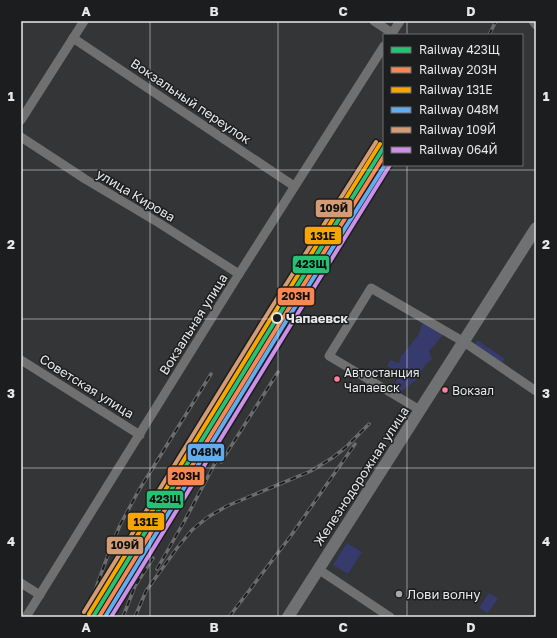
<svg xmlns="http://www.w3.org/2000/svg" width="557" height="638" font-family="'Golos Text',sans-serif">
<rect width="100%" height="100%" fill="#343536"/>
<g fill="#363a6c">
<path d="M422,324L430,325L442,332V336L429,351L432,359L426,364L415,381L402,391L395,388V383L401,374L396,371L387,366L390,360L399,363L401,356L419,334Z"/>
<path d="M477,340L505,359L502,363L477,347L475,344Z"/>
<path d="M347,543L362,552L348,574L333,565Z"/>
<path d="M489,593L498,598L488,613L479,608Z"/>
</g>
<g fill="none" stroke-linecap="round" stroke-linejoin="round">
<g stroke="#707071" stroke-width="9">
<path d="M374,21L392,33"/>
<path d="M533,21L536,25"/>
<path d="M391,35L400,21"/>
<path d="M73,38L294,186"/>
<path d="M21,120L84,21"/>
<path d="M21,137L85,179L159,223L239,274"/>
<path d="M21,360L140,435"/>
<path d="M420,410L329,356L371,288L464,342L536,391"/>
<path d="M318,569L390,617"/>
<path d="M21,583L40,595"/>
<path d="M26,617L239,274L384,46"/>
</g>
<path stroke="#707172" stroke-width="12" d="M288,617L536,228"/>
<g stroke="#6b6c6d" stroke-width="3.5">
<g id="rail">
<path d="M489,35L496,21"/>
<path d="M221,462L278,372"/>
<path d="M157,569L185,520L222,450"/>
<path d="M86,615L108,555L120,525L139,490L211,374"/>
<path d="M123,617L135,586L153,558"/>
<path d="M135,617L146,591L177,548L192,530L208,517L227,506L311,471L332,458L345,448L369,424"/>
<path d="M229,617L290,537L355,444"/>
</g>
</g>
<use href="#rail" stroke="#1c1d1e" stroke-width="2" stroke-dasharray="6" stroke-linecap="butt"/>
<g stroke="#1c1d1e" stroke-width="7">
<path id="rail-1" d="M93,617L277,318L384,147"/>
</g>
<g stroke="#1c1d1e" stroke-width="7">
<path id="rail-2" d="M99,617L281,321L384,156"/>
</g>
<g stroke="#1c1d1e" stroke-width="7">
<path id="rail-3" d="M89,614L273,315L380,144"/>
</g>
<g stroke="#1c1d1e" stroke-width="7">
<path id="rail-4" d="M105,617L285,323L385,165"/>
</g>
<g stroke="#1c1d1e" stroke-width="7">
<path id="rail-5" d="M84,612L268,313L376,142"/>
</g>
<g stroke="#1c1d1e" stroke-width="7">
<path id="rail-6" d="M111,617L290,326L390,165"/>
</g>
<use href="#rail-1" stroke="#26c172" stroke-width="4"/>
<use href="#rail-2" stroke="#f88751" stroke-width="4"/>
<use href="#rail-3" stroke="#f7a600" stroke-width="4"/>
<use href="#rail-4" stroke="#60acee" stroke-width="4"/>
<use href="#rail-5" stroke="#d39c74" stroke-width="4"/>
<use href="#rail-6" stroke="#ce8fe9" stroke-width="4"/>
</g>
<path fill="none" stroke="#e7e8e9" stroke-width="1" stroke-opacity="0.55" d="M150,21V617M278,21V617M407,21V35M407,165V617M21,170H536M21,319H536M21,468H536"/>
<circle fill="#1c1d1e" stroke="#e7e8e9" stroke-width="2" cx="277" cy="318" r="5"/>
<g fill="#ff8098" stroke="#1c1d1e" stroke-width="1.5">
<circle cx="337" cy="379" r="3.5"/>
<circle cx="445" cy="390" r="3.5"/>
</g>
<circle fill="#a8a9aa" stroke="#1c1d1e" stroke-width="1.5" cx="399" cy="594" r="4"/>
<g text-anchor="middle" dominant-baseline="central" stroke-width="3" stroke-linejoin="round" paint-order="stroke">
<g font-size="12" fill="#e7e8e9" stroke="#1c1d1e" text-anchor="start">
<text x="344" y="372">Автостанция<tspan x="344" dy="15">Чапаевск</tspan></text>
<text x="452" y="390">Вокзал</text>
</g>
<g font-size="13" fill="#e7e8e9" stroke="#1c1d1e">
<text transform="translate(191 101) rotate(34)">Вокзальный переулок</text>
<text transform="translate(136 195) rotate(31)">улица Кирова</text>
<text transform="translate(193 324) rotate(-58)">Вокзальная улица</text>
<text transform="translate(87 386) rotate(32)">Советская улица</text>
<text transform="translate(361 476) rotate(-57)">Железнодорожная улица</text>
</g>
<g font-size="13" font-weight="bold" fill="#e7e8e9" stroke="#1c1d1e" text-anchor="start">
<text x="286" y="318">Чапаевск</text>
</g>
<g font-size="13" fill="#e7e8e9" stroke="#1c1d1e" text-anchor="start">
<text x="407" y="594">Лови волну</text>
</g>
</g>
<g stroke="#1c1d1e" stroke-width="1.5">
<rect x="315" y="199" width="38" height="19" rx="4" fill="#d39c74"/>
<rect x="304" y="226" width="38" height="19" rx="4" fill="#f7a600"/>
<rect x="292" y="255" width="38" height="19" rx="4" fill="#26c172"/>
<rect x="277" y="287" width="38" height="19" rx="4" fill="#f88751"/>
<rect x="187" y="443" width="38" height="19" rx="4" fill="#60acee"/>
<rect x="167" y="466" width="38" height="20" rx="4" fill="#f88751"/>
<rect x="146" y="490" width="38" height="19" rx="4" fill="#26c172"/>
<rect x="127" y="512" width="38" height="19" rx="4" fill="#f7a600"/>
<rect x="106" y="536" width="38" height="19" rx="4" fill="#d39c74"/>
</g>
<g font-size="11" text-anchor="middle" font-weight="bold" fill="#111">
<text x="334" y="212">109Й</text>
<text x="323" y="240">131Е</text>
<text x="311" y="268">423Щ</text>
<text x="296" y="300">203Н</text>
<text x="206" y="456">048М</text>
<text x="186" y="480">203Н</text>
<text x="165" y="503">423Щ</text>
<text x="146" y="526">131Е</text>
<text x="125" y="549">109Й</text>
</g>
<rect width="557" height="638" fill="none" stroke="#1c1d1e" stroke-width="44"/>
<rect x="383" y="34" width="140" height="132" fill="#1c1d1e" stroke="#6d6e6f"/>
<rect x="391" y="47" width="20" height="6" fill="#26c172" stroke="#6d6e6f"/>
<text x="419" y="54" font-size="12" fill="#e7e8e9">Railway 423Щ</text>
<rect x="391" y="67" width="20" height="6" fill="#f88751" stroke="#6d6e6f"/>
<text x="419" y="74" font-size="12" fill="#e7e8e9">Railway 203Н</text>
<rect x="391" y="87" width="20" height="6" fill="#f7a600" stroke="#6d6e6f"/>
<text x="419" y="94" font-size="12" fill="#e7e8e9">Railway 131Е</text>
<rect x="391" y="107" width="20" height="6" fill="#60acee" stroke="#6d6e6f"/>
<text x="419" y="114" font-size="12" fill="#e7e8e9">Railway 048М</text>
<rect x="391" y="127" width="20" height="6" fill="#d39c74" stroke="#6d6e6f"/>
<text x="419" y="134" font-size="12" fill="#e7e8e9">Railway 109Й</text>
<rect x="391" y="147" width="20" height="6" fill="#ce8fe9" stroke="#6d6e6f"/>
<text x="419" y="154" font-size="12" fill="#e7e8e9">Railway 064Й</text>
<rect x="22" y="22" width="513" height="594" fill="none" stroke="#e7e8e9" stroke-width="1.5"/>
<g font-size="13" text-anchor="middle" font-weight="bold" fill="#e7e8e9">
<text x="86" y="16">A</text>
<text x="214" y="16">B</text>
<text x="343" y="16">C</text>
<text x="471" y="16">D</text>
<text x="11" y="101">1</text>
<text x="546" y="101">1</text>
<text x="11" y="249">2</text>
<text x="546" y="249">2</text>
<text x="11" y="398">3</text>
<text x="546" y="398">3</text>
<text x="11" y="546">4</text>
<text x="546" y="546">4</text>
<text x="86" y="632">A</text>
<text x="214" y="632">B</text>
<text x="343" y="632">C</text>
<text x="471" y="632">D</text>
</g>
</svg>
